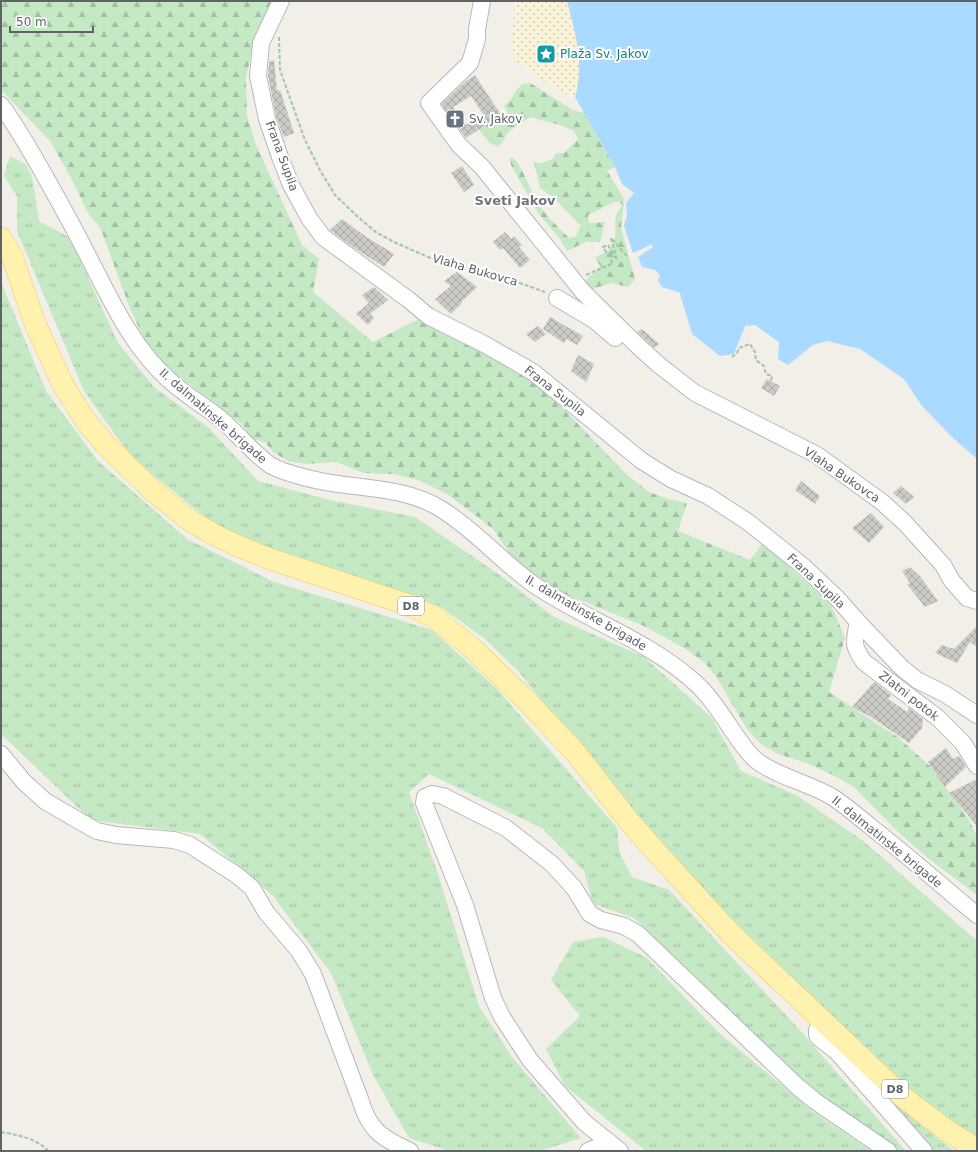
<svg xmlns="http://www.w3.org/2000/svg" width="978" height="1152" font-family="'DejaVu Sans',sans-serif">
<defs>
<pattern id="grass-tufts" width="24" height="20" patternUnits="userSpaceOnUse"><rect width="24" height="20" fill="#c5e8c5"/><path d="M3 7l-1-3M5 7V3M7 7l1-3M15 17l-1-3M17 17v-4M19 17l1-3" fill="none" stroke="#a3c0a4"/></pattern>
<pattern id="forest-firs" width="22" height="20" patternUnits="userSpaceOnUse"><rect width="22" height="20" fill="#c5e8c5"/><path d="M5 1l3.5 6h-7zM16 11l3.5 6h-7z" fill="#a3c0a4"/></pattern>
<pattern id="sand-dots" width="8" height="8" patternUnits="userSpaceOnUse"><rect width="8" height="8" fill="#fbf3d9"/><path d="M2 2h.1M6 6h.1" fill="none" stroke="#cec8b4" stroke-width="1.8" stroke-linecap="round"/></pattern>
<pattern id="building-cross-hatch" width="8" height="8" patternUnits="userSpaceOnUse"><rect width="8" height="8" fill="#cccac5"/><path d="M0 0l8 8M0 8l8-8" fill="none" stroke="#a9a8a4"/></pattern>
</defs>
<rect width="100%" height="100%" fill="#f1efe8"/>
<g fill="url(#grass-tufts)">
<path d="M10,156L25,164L32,176L39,221L70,238L118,343L154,387L208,427L258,481L330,500L415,517L501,576L554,617L644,657L712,718L741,771L796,795L862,840L977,941V1139L945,1121L888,1073L710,897L613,791L519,672L484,638L439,606L283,555L224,532L133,459L84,391L17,231V196L4,176Z"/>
<path d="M1,282L46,391L98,461L187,539L274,582L432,630L497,689L617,828L620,854L632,877L669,890L796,1026L906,1151H899L816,1094L695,980L634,918L593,904L584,871L542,828L429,774L409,792L438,874L479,1006L512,1057L581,1138L540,1151H449L409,1138L373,1075L331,973L273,896L200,834L91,820L1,734Z"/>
<path d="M603,937L647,958L718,1032L815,1113L871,1151H646L565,1086L546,1049L580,1016L551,980L573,942Z"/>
<path d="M887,1098L954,1151H931Z"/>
</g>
<g fill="url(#forest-firs)">
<path d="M1,1H273L254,41L246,78L247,116L256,145L302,245L319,259L313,292L373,342L419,319L516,365L552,397L627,475L649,492L668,499L687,503L678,531L750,560L763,543L831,605L845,638L829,692L899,738L930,766L968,818L977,837V895L929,859L899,833L854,787L837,777L809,764L778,754L762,745L747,729L715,675L705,663L686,649L644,626L538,583L513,558L493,529L471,512L447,494L421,481L394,474L364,473L336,462L306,464L288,461L273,452L265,442L252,439L242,424L189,384L169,371L155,357L144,339L129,306L100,227L89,215L73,182L51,142L1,90Z"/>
<path d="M530,83L573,110L584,113L615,167L607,171L624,199L621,228L635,279L628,287L612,283L592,289L585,281L601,267L595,258C599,255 605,253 609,250C623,237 607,219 623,206L619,201C607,204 600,210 588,215L589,223L605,222L600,242H586L567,251L560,239L538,213L511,165L510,158H514L522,170L536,201L549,218L569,238L575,237L581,226L553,197L540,188L534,162L542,163L553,159L556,153H564L578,139L574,131L560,125L530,117L509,131L499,147L490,143L479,130L497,118L499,120L508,114L504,105C507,103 510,101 511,99C518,90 517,84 530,83Z"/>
</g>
<path fill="url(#sand-dots)" d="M515,1H567C575,32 585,65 575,97C553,89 536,74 516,62C515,57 513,51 513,46C512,31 515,16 515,1Z"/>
<path fill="#aadaff" d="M567,1H977V459L952,437L922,406L904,379L860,349L827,341L813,345L788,365L778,359L779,342L755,325L745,326L734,354L720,356L692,334L680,294L681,293L662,287L658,281L660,275L655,270L642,267L638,257L653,247L652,244L633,253L624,226L627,216L626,203L634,193L622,184L615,167L575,97C585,65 575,32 567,1Z"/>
<g fill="url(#building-cross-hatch)" fill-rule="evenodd">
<path d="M274,60L277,91L280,90L294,133L284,137L276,116L268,75L269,62Z"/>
<path d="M475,75L501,115L466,138L441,104L465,82ZM471,96L483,114L466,125L453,107Z"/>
<path d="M462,166L474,185L464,192L451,173Z"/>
<path d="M342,219L365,236L394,254L384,267L353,247L330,230Z"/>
<path d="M505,232L511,239L514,236L522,245L519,247L530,260L520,268L503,248L500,250L493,242Z"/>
<path d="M457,272L477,287L461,302L462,303L451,314L435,299L451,286L444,281Z"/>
<path d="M374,287L388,300L370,314L374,318L368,325L356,314L369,303L362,295Z"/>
<path d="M550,317L583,336L577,345L566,339L564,343L543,329Z"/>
<path d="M538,326L546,334L535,342L526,334Z"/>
<path d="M642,329L659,344L654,348L637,332Z"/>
<path d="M578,355L594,364L586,382L571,371Z"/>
<path d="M767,379L780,386L774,396L761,388Z"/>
<path d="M801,481L820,496L815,504L795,490Z"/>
<path d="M901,486L914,497L906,504L893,493Z"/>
<path d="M871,513L884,527L869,543L852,528Z"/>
<path d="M910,567L920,576L938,601L925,607L907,584L910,583L902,571Z"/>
<path d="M977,626V647L970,642L957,663L935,653L942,645L954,649Z"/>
<path d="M874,682L891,695L888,699L907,712L909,708L923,719L922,728L909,743L871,717L852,707Z"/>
<path d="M946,748L953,759L959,756L966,767L945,787L928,762Z"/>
<path d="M977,779V826L949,793Z"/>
</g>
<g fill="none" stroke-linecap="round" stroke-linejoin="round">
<g stroke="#b5b8bc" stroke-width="18">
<g id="minor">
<path d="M281,1L261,43L258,76L267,119L280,157L291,185L309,218L323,237L409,300L428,316L484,344L533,372L642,461L671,479L708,496L748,522L803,566L837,598L858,622L902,668L917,680L945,694L977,715"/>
<path d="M482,1L477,29V39L470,63L429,103L459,145L482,167L583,292L639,347L659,365L695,393L817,455L882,502L905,523L943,565L952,581L967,598L977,601"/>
<path d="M1,105C18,128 32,153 46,178C60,203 74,228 87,254C110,298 131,346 169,380C185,395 205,406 222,420C238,434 252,452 270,465C280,471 295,475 307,478C351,490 401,484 441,509C475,530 501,561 533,584C584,619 645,639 691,679C708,693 720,712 732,730C740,741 747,753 757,761C780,778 810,783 834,798C847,807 859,817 871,827C907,855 942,886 977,915"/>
<path d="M557,298L594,320L615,338"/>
<path d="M858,622C854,642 852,645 864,662L938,718L963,743L977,766"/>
<path d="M1,754L24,782L45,801L81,822L97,831L116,835L174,840L190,845L238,876L252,888L266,912L299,951L313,974L360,1099C369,1130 381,1138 410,1151"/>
<path d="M822,1020L817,1030V1035L819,1038L837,1052L924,1151"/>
<path d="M588,1151L609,1142"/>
<path d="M620,1151L584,1122L530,1060L502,1017L493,998L465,905L424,803L425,797L432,794L443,796L506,828L552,864L574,888L590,914L601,920L624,926L638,934L798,1087L815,1101L888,1151"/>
</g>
</g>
<g stroke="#f2c960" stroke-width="22">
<path id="major" d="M1,238L12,256L34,321L63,385L85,420L105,444L152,490L189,520L215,535L238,546L270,559L409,605L435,618L470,646L525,699L575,752L628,820L657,853L731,934L903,1097L949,1132L977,1149"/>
</g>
<g stroke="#9cc7a9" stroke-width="2" stroke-dasharray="4 2" stroke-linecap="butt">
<path d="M279,37L280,70L305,140L321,172L335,195L358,217L377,233L396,243L428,257L450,265L503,277L545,292"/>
<path d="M586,275L613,263L603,247L608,245L617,260L611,238L627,256"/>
<path d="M732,357L737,353L739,348L750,344L755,352L756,360L764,366L766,374L772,376L771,381"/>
<path d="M1,1132C17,1135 37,1138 48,1151"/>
</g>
<use href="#minor" stroke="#fff" stroke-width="16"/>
<use href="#major" stroke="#fff2af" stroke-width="21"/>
</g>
<defs>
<g id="sight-square" transform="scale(1)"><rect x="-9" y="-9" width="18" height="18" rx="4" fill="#0f9aa8" stroke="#fff"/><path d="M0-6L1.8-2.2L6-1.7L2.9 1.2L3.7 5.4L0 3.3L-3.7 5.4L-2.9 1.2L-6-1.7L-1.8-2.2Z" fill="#fff"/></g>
<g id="church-square" transform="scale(1)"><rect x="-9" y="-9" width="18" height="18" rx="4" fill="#6b7280" stroke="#fff"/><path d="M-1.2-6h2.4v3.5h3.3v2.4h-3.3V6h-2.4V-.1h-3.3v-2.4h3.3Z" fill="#fff"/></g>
</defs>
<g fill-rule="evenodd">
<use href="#sight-square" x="546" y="54"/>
<use href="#church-square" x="455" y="119"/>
</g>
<g text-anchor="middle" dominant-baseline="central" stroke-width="4" stroke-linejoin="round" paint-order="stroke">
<g fill="#fff" stroke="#8f9295" stroke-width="1">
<rect x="398" y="597" width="26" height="18" rx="3"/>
<rect x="882" y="1080" width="26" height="18" rx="3"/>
</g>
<g font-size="11" font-weight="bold" fill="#5f6368">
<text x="411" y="606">D8</text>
<text x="895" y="1089">D8</text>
</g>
<g font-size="12" fill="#0d838f" stroke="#fff" text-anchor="start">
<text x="560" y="54">Plaža Sv. Jakov</text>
</g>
<g font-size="12" fill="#5b616d" stroke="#fff" text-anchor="start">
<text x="469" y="119">Sv. Jakov</text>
</g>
<g font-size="12" fill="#5f6368" stroke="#fff">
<text transform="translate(282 156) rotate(70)">Frana Supila</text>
<text transform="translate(475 270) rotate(16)">Vlaha Bukovca</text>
<text transform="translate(555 391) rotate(38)">Frana Supila</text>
<text transform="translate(213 416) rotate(41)">II. dalmatinske brigade</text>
<text transform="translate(842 475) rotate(34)">Vlaha Bukovca</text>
<text transform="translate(816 581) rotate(43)">Frana Supila</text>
<text transform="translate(586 613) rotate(30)">II. dalmatinske brigade</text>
<text transform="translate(909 696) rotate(38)">Zlatni potok</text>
<text transform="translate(887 842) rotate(39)">II. dalmatinske brigade</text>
</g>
<g font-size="13" font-weight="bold" fill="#70757a" stroke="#fff">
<text x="515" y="200">Sveti Jakov</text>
</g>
</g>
<rect width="978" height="1152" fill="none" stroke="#5f6368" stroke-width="4"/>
<path d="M10 26v6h83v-6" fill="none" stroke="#5f6368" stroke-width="2"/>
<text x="16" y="26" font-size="12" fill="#5f6368" stroke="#ffffff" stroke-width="3" paint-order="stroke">50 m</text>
</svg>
